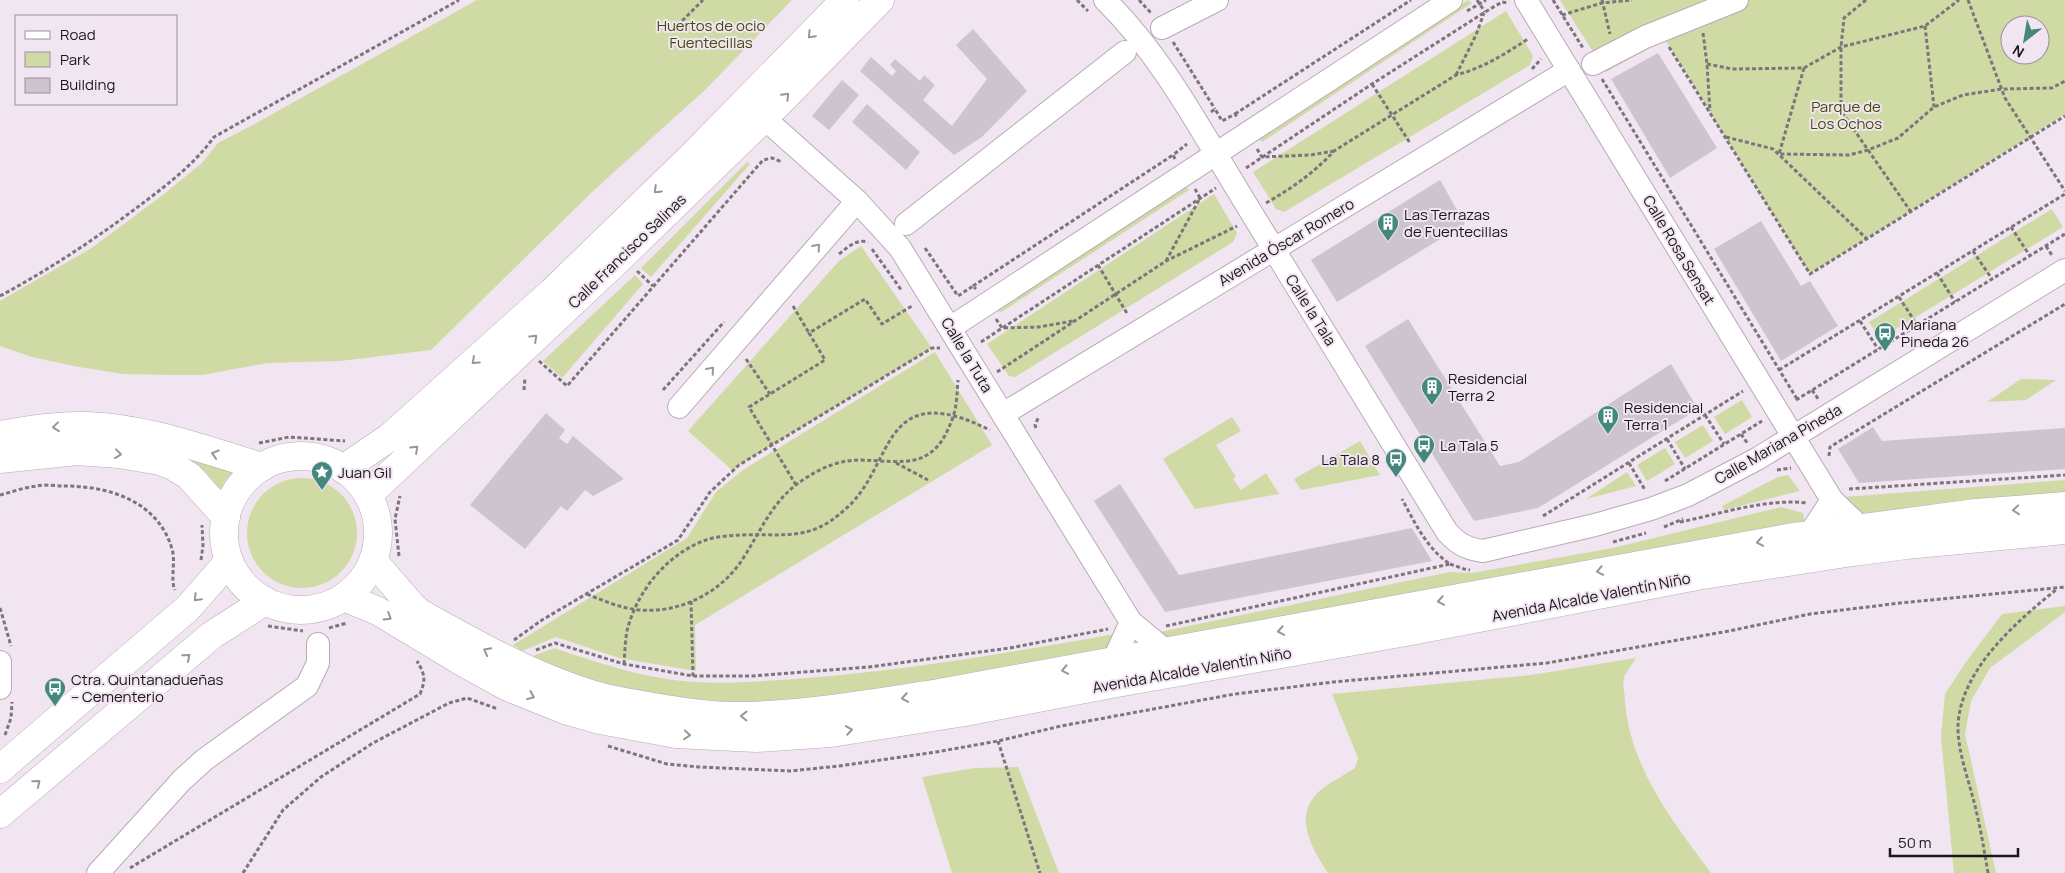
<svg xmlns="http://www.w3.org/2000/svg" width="2065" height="873" font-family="Manrope,sans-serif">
<rect width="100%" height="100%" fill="#f0e5f0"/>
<g fill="#d0daa5" fill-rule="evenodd">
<path d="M477,0H792L706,89L592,192L431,350L340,361L267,363L202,375H177L123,374L79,367L32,357L0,346V301L90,249L159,198L202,163L218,143L249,127Z"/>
<path d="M1468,0L1472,3L1262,142L1259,137Z"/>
<path d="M1560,0H2065V114L1810,274L1665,39L1606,72ZM2010,25H2040V55H2010Z"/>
<path d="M1506,11L1533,56L1530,65L1284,212L1276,209L1253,172Z"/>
<path d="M747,162L750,164L651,277L641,268Z"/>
<path d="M1185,185L1189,190L1000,313L997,308Z"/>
<path d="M1214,194L1237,233L1233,242L1015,377L1009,376L987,344Z"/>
<path d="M2052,209L2063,227L1880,339L1869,322Z"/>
<path d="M861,246L932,348L739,465L733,471L688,431L839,261Z"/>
<path d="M635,275L643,284L562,378L543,361Z"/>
<path d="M935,352L992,445L695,625L696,671L619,658L556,637L522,651L513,645L687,538L716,492L743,470Z"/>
<path d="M2021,379L2056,380L2026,400L1987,402Z"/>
<path d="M1742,400L1752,417L1725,434L1714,417Z"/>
<path d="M1232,417L1241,431L1216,445L1236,477L1233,479L1241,490L1266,473L1279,494L1195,509L1163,459Z"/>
<path d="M1703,425L1713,441L1685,458L1675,442Z"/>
<path d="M1360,441L1380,475L1301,490L1294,479Z"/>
<path d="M1665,448L1675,464L1647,481L1637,465Z"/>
<path d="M169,451L220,469L234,471L224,482L220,490L205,471Z"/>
<path d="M1627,472L1636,486L1586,499Z"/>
<path d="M1788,475L1800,491L1724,510L1722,506L1778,477Z"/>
<circle cx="302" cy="533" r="55"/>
<path d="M2065,480V498L1868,517L1854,509L1844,497Z"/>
<path d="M1781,507L1803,513L1805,525L1165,643L1160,632L1450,572L1472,573L1613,548Z"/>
<path d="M2065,606V612L1990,668L1971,701L1965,734L1996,873H1954L1941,737L1945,694L1966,662L2002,614Z"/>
<path d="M1115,634L1112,649L838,699L725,705L618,690L526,659L554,648C599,663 645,679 694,682C731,684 770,681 807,678C911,670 1013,652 1115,634Z"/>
<path d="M1636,658C1632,664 1627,671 1624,677C1622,683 1625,694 1625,700C1629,766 1673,822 1711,873H1328C1311,847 1291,814 1322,789C1332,781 1345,775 1355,768L1358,758L1332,694L1531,675Z"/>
<path d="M1018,767L1059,873H952L922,777L975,768Z"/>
</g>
<g fill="#cec4cf">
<path d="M973,29L1027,91L982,137L954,155L860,71L871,57L892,76L896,71L890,65L895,59L920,81L924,75L935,85L923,100L952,126L987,79L956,45Z"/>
<path d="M1658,53L1717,148L1670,178L1611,79Z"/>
<path d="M842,80L859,95L829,130L812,116Z"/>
<path d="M867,104L920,152L906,170L852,122Z"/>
<path d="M1440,180L1465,224L1337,302L1311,260Z"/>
<path d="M1761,221L1801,286L1810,281L1838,326L1781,361L1714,249Z"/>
<path d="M1408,319L1500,466L1519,462L1671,364L1698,409L1538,508L1474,521L1365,346Z"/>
<path d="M546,413L565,430L559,438L567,444L573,436L624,479L593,496L585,490L567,511L561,506L525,549L470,505Z"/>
<path d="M1873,427L1882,441L2065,428V469L1859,483L1838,449Z"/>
<path d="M1120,484L1179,575L1412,528L1432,561L1165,612L1094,501Z"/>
</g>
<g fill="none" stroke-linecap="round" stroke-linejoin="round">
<g stroke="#b6abb6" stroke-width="24">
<g id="minor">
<path d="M1105,0C1163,57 1201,131 1243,199C1311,310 1379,421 1447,532C1458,544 1467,549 1483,551L1595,525L1651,509L1688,495L1757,459L2065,270"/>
<path d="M1526,0L1832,500L1861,528"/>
<path d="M1162,28L1217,0"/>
<path d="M1593,64L1645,37L1737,0"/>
<path d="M764,118L857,201L900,248L1131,622L1166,651"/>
<path d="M906,224L1125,52"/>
<path d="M950,328L1451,0"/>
<path d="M679,407L857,201"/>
<path d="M1003,414L1569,70"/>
<path d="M1809,535L1832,500"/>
<path d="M1113,661L1131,622"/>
<path d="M0,662V688"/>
<path d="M98,873L182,780L204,760L307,686L318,663V644"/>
</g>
</g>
<g stroke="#b6abb6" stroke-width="29">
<g id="major">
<path d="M0,435C29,430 58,425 87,426C147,428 205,450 262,467"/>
<circle cx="301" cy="533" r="77"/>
<path d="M0,459L77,451L119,454L160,461L173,466L189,476L226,517"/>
<path d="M343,469L390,437L552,292L692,156L845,0"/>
<path d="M368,495L623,255L764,118L880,0"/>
<path d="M373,561L412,606L420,613C475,644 530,675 591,694C607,699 625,702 642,705C677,711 712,717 747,716C812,714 875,703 939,693L1788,538L1976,513L2065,506"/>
<path d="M344,597L378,611L466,664L508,687L565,710L600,720L676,734L756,738L831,733L965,712L1111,684L1411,631L1697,576L1846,553L1906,545L2065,530"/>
<path d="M0,769L188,608L229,561"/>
<path d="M0,814L212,635L265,601"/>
</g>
</g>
<g stroke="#7c757c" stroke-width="3" stroke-dasharray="4 2.5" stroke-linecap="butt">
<path d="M1077,0L1088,11"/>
<path d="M1139,0L1151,13"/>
<path d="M1477,0L1485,12"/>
<path d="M1553,0L1583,48"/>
<path d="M1602,0L1610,34"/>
<path d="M1866,0L1844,18L1841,47V111L1911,212"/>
<path d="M1968,0L2005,98L2065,191"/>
<path d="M1467,11L1486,0"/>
<path d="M1562,15L1602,3L1632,0"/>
<path d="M1925,26L1934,107"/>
<path d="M673,30L703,0"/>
<path d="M1703,33L1707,64L1710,111"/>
<path d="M1173,42L1215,109"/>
<path d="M1669,47L1810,274L2065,116"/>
<path d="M1707,64L1732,69L1804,68L1841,47L1925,26L1959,0"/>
<path d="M1804,68L1779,154L1849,155L1868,150L1898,138L1934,107L1963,95L2002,89L2052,88L2065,81"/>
<path d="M1532,69L1541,59"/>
<path d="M1456,75L1476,35L1484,13"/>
<path d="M1602,79L1797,399"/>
<path d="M1372,84L1410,143"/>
<path d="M1211,112L1215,109L1222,121L1235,114L1238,118"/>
<path d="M1235,114L1411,0"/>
<path d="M1726,137L1773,149L1867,239"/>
<path d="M1257,149L1262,157L1311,155L1334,151"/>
<path d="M1175,159L1173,155L1187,144"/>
<path d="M1246,168L1372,84L1485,12L1502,2L1508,3"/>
<path d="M1266,203C1292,188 1314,173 1334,151L1456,75C1483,68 1505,54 1528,39"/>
<path d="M2011,227L2030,256"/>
<path d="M2046,246L2053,257"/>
<path d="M925,248L958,296L973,286L976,289"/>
<path d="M872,249L902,291"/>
<path d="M1973,251L1992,279"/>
<path d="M839,254C848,247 856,239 868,242"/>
<path d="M1166,261L1200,198L1195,189"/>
<path d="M1098,265L1128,315"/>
<path d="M637,271L653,286"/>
<path d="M1937,273L1955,302"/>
<path d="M973,286L1173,155"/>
<path d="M0,296C48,270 91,242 135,209C163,188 193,166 214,137L459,0"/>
<path d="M1899,297L1917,325"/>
<path d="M793,306L809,333"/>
<path d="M996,319L1002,328L1039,327L1073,321"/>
<path d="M1860,321L1878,349"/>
<path d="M981,342L1216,188"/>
<path d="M746,359L770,394"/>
<path d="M539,361L567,386L763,160L772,158L782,162"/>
<path d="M1779,370L2065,194"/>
<path d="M997,372L1166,261L1237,226"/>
<path d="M524,390L525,378"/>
<path d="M663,390L724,322"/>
<path d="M1812,390L1819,400"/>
<path d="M1796,400L2065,234"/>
<path d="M1705,415L1724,444"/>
<path d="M1036,428L1035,425L1039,416"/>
<path d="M1741,434L1748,444"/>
<path d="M1667,439L1685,469"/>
<path d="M259,443L289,437L345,441"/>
<path d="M1829,456L1830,447L2065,304"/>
<path d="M896,463L928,480"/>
<path d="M1629,463L1645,490"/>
<path d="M1777,470L1791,468"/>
<path d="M1665,481L1762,421"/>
<path d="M796,485L749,407L825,360L809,333L865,299L882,324L912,306"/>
<path d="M1849,489L2065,475"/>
<path d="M0,495C12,492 25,487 37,486C46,484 56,486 64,486C109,486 158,501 172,549C176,561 170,580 175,590"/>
<path d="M1543,516L1743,391"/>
<path d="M1680,522C1720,514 1767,498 1807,503"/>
<path d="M1664,527L1683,519"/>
<path d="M1613,542L1646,533"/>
<path d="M399,556L395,519L400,496"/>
<path d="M201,560L203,546L202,525"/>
<path d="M1450,564L1464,569L1470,570"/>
<path d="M587,594C599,599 611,604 623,607C667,619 717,598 742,560C763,528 773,497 809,476C823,467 841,460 859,460C905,461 934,472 953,417C957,406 957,392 958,380"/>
<path d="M691,601L693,676"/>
<path d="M0,608L11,646"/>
<path d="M268,626L303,631"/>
<path d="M1166,626L1450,564C1427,549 1415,523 1402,499"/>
<path d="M329,628L347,623"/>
<path d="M514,640L542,620L678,540L710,492L739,465L932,348H940"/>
<path d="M536,650L555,643L624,664L693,676H752L869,667L1010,648L1108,629"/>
<path d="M624,664C625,652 625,638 628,627C639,588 669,553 706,540C716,536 730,536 740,535C773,533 802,541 832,520C840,514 851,505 857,497C889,458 889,397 958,417C969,420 979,425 990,430"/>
<path d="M5,735L11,718L12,702"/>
<path d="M998,741L1040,873"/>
<path d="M608,746L667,764L699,767L790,771L839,766L936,752L998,741L1061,726L1235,694L1333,682L1547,663L1729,631L1810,614L1900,603L2065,587"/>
<path d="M130,868L420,694C426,679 425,675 417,661"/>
<path d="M243,873L283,810L321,777L373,743L449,703L467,698L498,709"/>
<path d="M1988,873C1984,849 1980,825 1974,802C1968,778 1958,752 1958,727C1959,671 2017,621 2057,589"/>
</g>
<use href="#minor" stroke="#fff" stroke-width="22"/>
<use href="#major" stroke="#fff" stroke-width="28"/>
</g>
<defs><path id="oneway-chevron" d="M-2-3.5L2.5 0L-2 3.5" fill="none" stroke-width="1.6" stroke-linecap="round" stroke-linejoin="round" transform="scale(1.25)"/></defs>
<g stroke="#989698">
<use href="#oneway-chevron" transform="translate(811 35) rotate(134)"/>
<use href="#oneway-chevron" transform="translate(786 96) rotate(-46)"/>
<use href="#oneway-chevron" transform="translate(657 190) rotate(136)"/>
<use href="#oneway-chevron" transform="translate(817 247) rotate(-49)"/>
<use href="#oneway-chevron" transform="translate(534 338) rotate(-43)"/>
<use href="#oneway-chevron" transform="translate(475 361) rotate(138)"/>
<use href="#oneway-chevron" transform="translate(711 370) rotate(-49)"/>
<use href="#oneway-chevron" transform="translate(56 427) rotate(174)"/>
<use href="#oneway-chevron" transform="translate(415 449) rotate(-43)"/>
<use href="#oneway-chevron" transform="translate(118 454) rotate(7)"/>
<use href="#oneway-chevron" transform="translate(215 454) rotate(-163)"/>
<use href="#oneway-chevron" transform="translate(2016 510) rotate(175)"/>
<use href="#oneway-chevron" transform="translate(1760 542) rotate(170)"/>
<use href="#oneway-chevron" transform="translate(1600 571) rotate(169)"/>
<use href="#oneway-chevron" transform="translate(197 598) rotate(134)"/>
<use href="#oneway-chevron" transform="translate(1441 601) rotate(170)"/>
<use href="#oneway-chevron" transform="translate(388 617) rotate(32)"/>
<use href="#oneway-chevron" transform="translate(1281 631) rotate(170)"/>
<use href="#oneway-chevron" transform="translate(487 651) rotate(-152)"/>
<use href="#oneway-chevron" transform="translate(187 657) rotate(-40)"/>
<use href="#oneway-chevron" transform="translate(1065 670) rotate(169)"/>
<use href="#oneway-chevron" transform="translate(531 696) rotate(22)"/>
<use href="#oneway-chevron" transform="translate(905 698) rotate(170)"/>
<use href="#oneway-chevron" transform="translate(744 716) rotate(-179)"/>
<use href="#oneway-chevron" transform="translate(849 730) rotate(-9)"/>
<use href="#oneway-chevron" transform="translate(687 735) rotate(5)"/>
<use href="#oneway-chevron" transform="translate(37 783) rotate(-40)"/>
</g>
<defs>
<g id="building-pin" transform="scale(1.125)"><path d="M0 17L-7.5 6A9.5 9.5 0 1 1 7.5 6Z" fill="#44887d" stroke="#f0e5f0"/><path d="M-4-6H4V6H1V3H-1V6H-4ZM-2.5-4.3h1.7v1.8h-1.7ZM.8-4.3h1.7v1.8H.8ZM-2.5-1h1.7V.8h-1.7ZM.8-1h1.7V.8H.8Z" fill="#fff"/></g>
<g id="bus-pin" transform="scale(1.125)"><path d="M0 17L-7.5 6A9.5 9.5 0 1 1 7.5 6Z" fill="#44887d" stroke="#f0e5f0"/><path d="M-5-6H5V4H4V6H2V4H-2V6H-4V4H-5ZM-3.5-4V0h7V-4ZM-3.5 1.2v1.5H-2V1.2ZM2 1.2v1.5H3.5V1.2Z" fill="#fff"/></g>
<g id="sight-pin" transform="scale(1.125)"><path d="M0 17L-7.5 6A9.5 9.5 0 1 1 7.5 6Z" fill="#44887d" stroke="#f0e5f0"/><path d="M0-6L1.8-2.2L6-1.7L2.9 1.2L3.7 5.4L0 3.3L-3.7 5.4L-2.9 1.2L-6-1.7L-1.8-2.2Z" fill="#fff"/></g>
</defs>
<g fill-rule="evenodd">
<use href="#building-pin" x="1388" y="223"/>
<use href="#bus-pin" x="1885" y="333"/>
<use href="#building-pin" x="1432" y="387"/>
<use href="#building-pin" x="1608" y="416"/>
<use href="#bus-pin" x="1424" y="445"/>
<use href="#bus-pin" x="1396" y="459"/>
<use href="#sight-pin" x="322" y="472"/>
<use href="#bus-pin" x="55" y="688"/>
</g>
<g text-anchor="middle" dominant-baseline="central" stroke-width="4" stroke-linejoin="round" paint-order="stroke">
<g font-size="15" fill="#434b0e" stroke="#f0e5f0">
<text x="711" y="25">Huertos de ocio<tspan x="711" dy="17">Fuentecillas</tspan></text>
<text x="1846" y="106">Parque de<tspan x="1846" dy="17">Los Ochos</tspan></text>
</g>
<g font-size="15" fill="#191519" stroke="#f0e5f0" text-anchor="start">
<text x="1404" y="214">Las Terrazas<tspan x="1404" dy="17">de Fuentecillas</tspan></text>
<text x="1901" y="324">Mariana<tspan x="1901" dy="17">Pineda 26</tspan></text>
<text x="1448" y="378">Residencial<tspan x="1448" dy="17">Terra 2</tspan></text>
<text x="1624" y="407">Residencial<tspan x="1624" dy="17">Terra 1</tspan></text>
<text x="1440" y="445">La Tala 5</text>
<text x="1380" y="459" text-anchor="end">La Tala 8</text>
<text x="338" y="472">Juan Gil</text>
<text x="71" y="679">Ctra. Quintanadueñas<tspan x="71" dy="17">– Cementerio</tspan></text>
</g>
<g font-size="15" fill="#191519" stroke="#f0e5f0">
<text transform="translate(1286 242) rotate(-31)">Avenida Óscar Romero</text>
<text transform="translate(1679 250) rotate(59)">Calle Rosa Sensat</text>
<text transform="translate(627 251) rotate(-44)">Calle Francisco Salinas</text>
<text transform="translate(1311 310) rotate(58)">Calle la Tala</text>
<text transform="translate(967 355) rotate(59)">Calle la Tuta</text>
<text transform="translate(1778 444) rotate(-30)">Calle Mariana Pineda</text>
<text transform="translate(1591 597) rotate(-11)">Avenida Alcalde Valentín Niño</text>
<text transform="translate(1192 670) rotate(-10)">Avenida Alcalde Valentín Niño</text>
</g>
</g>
<rect x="15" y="15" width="162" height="90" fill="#f0e5f0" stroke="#9a929a"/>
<rect x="25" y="31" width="25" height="8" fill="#ffffff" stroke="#9a929a"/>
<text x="60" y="40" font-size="15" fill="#191519">Road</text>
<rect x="25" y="52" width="25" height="15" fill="#d0daa5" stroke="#9a929a"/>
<text x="60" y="65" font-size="15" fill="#191519">Park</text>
<rect x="25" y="78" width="25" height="15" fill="#cec4cf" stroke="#9a929a"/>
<text x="60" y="90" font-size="15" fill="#191519">Building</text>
<g transform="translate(2025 40) rotate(211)"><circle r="24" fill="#f0e5f0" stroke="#9a929a"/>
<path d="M0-4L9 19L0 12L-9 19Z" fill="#44887d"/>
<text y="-8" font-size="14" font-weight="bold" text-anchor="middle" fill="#191519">N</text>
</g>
<path d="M1890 848v8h128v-8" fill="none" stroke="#191519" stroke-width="2.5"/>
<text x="1898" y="848" font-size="15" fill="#191519" stroke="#f0e5f0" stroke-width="4" paint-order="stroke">50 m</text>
</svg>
